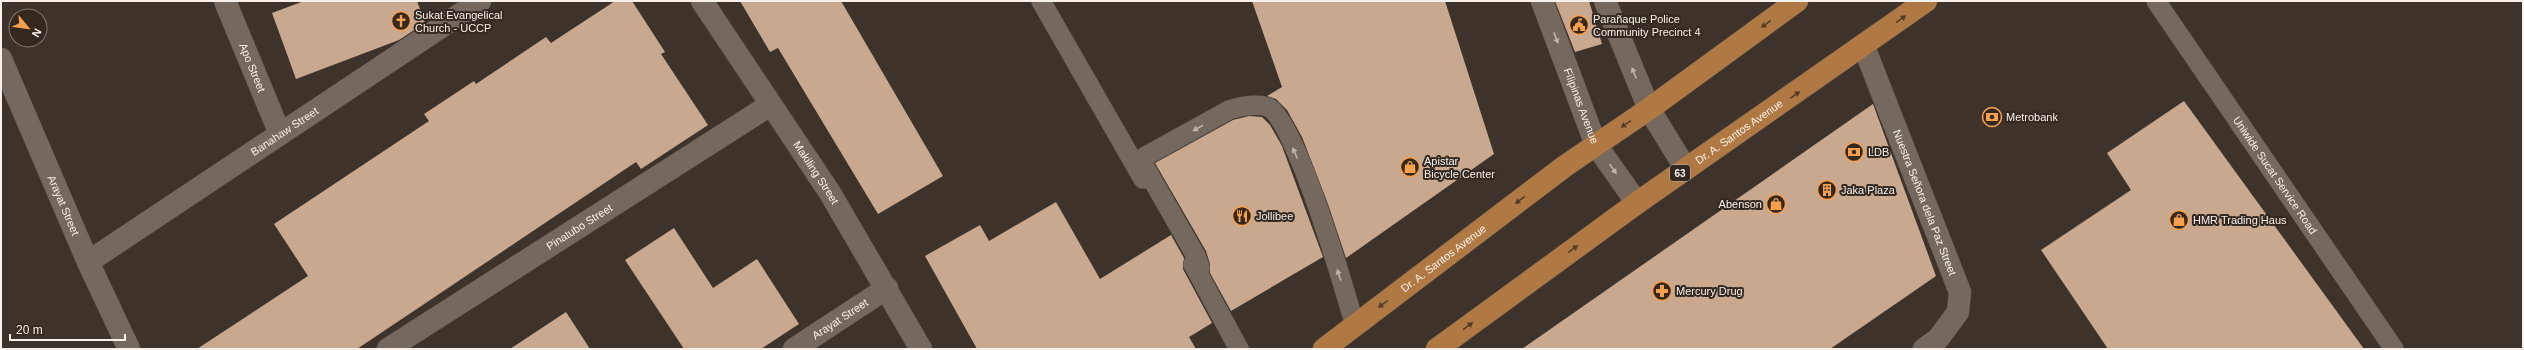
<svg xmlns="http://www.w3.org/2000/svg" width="2524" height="350" font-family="Arial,sans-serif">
<rect width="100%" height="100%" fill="#3e332a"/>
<g fill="#c8a990">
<path d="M304,1H417L425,23L399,40L296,79L272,13Z"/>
<path d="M615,1H632L665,52L661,54L708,125L641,169L636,162L357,349H197L308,276L274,224L429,121L424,114L474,81L476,84L546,37L551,43Z"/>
<path d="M740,1H841L943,176L878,214L778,48L770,52Z"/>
<path d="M1252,1H1445L1494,154L1346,258L1328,204L1302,137L1287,110L1276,99L1267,96L1282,87Z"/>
<path d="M1555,1H1589L1602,44L1575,52Z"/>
<path d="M2184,101L2364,349H2108L2041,250L2131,190L2107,153Z"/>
<path d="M1873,104L1936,276L1830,349H1522Z"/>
<path d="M1249,116L1262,117L1270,125L1282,146L1323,257L1231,311L1210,273V264L1206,251L1155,163L1233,120Z"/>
<path d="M1056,202L1100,279L1171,235L1184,258L1183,269L1212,323L1189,337L1196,349H977L925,256L980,225L989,241Z"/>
<path d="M674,228L713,288L757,259L799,324L761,349H684L625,260Z"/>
<path d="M566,312L590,349H510Z"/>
</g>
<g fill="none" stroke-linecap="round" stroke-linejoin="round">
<g stroke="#5b534b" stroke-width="20">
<g id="lane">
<path d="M1041,1L1143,179"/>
<path id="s1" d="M2156,1L2394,349"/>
<path d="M1193,264L1239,349"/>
<path d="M1199,275L1200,267L1196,256L1142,162L1144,157L1229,110C1241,106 1255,103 1268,107C1295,118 1345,291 1355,326"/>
</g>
</g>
<g stroke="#5b534b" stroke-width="23">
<g id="street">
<path id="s2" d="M225,1L280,134"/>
<path id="s3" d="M702,1L830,193L921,349"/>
<path id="s4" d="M1542,1L1596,145L1637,203"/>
<path d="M1605,1L1649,109L1686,169"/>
<path id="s5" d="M1864,47L1960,292L1958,312L1938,339L1924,349"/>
<path id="s6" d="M1,59L88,262L129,349"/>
<path id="s7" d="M88,262L480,1"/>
<path id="s8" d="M388,349L770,105"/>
<path id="s9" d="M794,349L887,288"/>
</g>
</g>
<g stroke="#5b534b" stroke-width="23">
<g id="primary">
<path id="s10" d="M1324,349L1565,166L1649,109L1797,1"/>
<path id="s11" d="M1437,349L1637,203L1926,1"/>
</g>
</g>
<use href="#lane" stroke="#75695f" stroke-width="19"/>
<use href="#street" stroke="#75695f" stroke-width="22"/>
<use href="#primary" stroke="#b07943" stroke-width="22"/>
</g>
<defs><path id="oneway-solid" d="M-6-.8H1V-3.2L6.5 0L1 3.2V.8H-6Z"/></defs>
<g fill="#523d2a">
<use href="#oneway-solid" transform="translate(1901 19) rotate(-36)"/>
<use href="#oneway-solid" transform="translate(1766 24) rotate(144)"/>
<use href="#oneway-solid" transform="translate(1795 95) rotate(-35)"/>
<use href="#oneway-solid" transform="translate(1626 124) rotate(146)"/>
<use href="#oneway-solid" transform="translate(1520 200) rotate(143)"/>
<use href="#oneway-solid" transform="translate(1573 249) rotate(-36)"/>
<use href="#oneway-solid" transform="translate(1383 304) rotate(143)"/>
<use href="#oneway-solid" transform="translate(1468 326) rotate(-36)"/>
</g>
<g fill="#bdb4ac">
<use href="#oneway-solid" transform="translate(1556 38) rotate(69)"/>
<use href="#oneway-solid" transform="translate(1634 73) rotate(-112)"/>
<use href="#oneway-solid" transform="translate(1198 128) rotate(151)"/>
<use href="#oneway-solid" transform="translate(1295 153) rotate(-114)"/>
<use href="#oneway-solid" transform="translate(1613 169) rotate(55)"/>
<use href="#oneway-solid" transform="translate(1339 275) rotate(-108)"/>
</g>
<defs>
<g id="church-ring" transform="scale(1)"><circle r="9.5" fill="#332921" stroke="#f9a04d" stroke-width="1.5"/><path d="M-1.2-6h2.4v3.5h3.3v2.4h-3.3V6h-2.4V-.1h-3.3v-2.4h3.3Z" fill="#f9a04d"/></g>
<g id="civic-ring" transform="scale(1)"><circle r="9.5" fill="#332921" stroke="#f9a04d" stroke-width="1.5"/><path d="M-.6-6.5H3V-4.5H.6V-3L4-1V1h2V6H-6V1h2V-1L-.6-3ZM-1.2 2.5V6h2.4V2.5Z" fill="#f9a04d"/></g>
<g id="bank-ring" transform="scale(1)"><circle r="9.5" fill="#332921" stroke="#f9a04d" stroke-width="1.5"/><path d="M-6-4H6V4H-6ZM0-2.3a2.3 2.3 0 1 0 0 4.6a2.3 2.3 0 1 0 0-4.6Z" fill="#f9a04d"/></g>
<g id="shop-ring" transform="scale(1)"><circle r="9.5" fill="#332921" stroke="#f9a04d" stroke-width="1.5"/><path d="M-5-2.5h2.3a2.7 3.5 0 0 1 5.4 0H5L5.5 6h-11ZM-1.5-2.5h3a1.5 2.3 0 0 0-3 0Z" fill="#f9a04d"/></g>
<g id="building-ring" transform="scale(1)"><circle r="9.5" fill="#332921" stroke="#f9a04d" stroke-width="1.5"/><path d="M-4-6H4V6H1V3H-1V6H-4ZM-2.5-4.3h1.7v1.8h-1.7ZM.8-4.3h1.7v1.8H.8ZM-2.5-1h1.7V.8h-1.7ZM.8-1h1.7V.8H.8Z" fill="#f9a04d"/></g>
<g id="restaurant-ring" transform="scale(1)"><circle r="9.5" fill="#332921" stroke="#f9a04d" stroke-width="1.5"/><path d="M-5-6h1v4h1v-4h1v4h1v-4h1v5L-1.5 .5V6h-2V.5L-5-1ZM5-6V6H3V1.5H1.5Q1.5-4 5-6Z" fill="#f9a04d"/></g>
<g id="pharmacy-ring" transform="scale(1)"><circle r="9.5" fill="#332921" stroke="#f9a04d" stroke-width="1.5"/><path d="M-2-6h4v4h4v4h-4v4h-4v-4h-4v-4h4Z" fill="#f9a04d"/></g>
</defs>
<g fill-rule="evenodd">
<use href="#church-ring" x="401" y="21"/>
<use href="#civic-ring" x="1579" y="25"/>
<use href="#bank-ring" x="1992" y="117"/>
<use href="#bank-ring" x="1854" y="152"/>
<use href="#shop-ring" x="1410" y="167"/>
<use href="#building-ring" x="1827" y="190"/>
<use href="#shop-ring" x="1776" y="204"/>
<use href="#restaurant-ring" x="1242" y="216"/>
<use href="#shop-ring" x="2179" y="220"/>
<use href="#pharmacy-ring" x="1662" y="291"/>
</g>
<g text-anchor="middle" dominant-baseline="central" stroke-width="4" stroke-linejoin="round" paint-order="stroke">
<rect fill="#332921" stroke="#bdb5ae" stroke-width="1" x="1670" y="165" width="20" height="16" rx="3"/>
<g font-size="10" font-weight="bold" fill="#f8f1eb">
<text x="1680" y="173">63</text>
</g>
<g font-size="11" fill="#f8f1eb" stroke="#332921" text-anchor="start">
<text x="415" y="15">Sukat Evangelical<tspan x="415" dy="13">Church - UCCP</tspan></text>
<text x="1593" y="19">Parañaque Police<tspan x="1593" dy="13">Community Precinct 4</tspan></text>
<text x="2006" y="117">Metrobank</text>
<text x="1868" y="152">LDB</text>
<text x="1424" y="161">Apistar<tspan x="1424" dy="13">Bicycle Center</tspan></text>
<text x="1841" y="190">Jaka Plaza</text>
<text x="1762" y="204" text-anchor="end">Abenson</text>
<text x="1256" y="216">Jollibee</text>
<text x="2193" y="220">HMR Trading Haus</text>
<text x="1676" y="291">Mercury Drug</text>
</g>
<g font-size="11" fill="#f8f1eb" stroke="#332921">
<text stroke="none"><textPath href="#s2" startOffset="72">Apo Street</textPath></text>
<text stroke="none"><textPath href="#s4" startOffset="112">Filipinas Avenue</textPath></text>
<text stroke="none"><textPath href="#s7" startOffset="236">Banahaw Street</textPath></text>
<text stroke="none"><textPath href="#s11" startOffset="372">Dr. A. Santos Avenue</textPath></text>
<text stroke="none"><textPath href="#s3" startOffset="206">Makiling Street</textPath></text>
<text stroke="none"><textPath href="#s1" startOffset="211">Uniwide Sucat Service Road</textPath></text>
<text stroke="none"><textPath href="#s5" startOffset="167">Nuestra Señora dela Paz Street</textPath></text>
<text stroke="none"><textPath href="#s6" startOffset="159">Arayat Street</textPath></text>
<text stroke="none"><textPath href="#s8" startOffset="227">Pinatubo Street</textPath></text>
<text stroke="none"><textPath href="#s10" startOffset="150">Dr. A. Santos Avenue</textPath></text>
<text stroke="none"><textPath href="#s9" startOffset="55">Arayat Street</textPath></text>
</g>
</g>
<rect width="2524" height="350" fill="none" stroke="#f8f1eb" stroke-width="4"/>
<g transform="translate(28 28) rotate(119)"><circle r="19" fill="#332921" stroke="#827972"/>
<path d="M0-3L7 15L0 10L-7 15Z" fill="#f9a04d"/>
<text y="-6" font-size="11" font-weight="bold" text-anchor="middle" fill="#f8f1eb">N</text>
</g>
<path d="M10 334v6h115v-6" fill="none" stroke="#f8f1eb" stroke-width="2"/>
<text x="16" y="334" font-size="12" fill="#f8f1eb" stroke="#332921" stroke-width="3" paint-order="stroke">20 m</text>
</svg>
